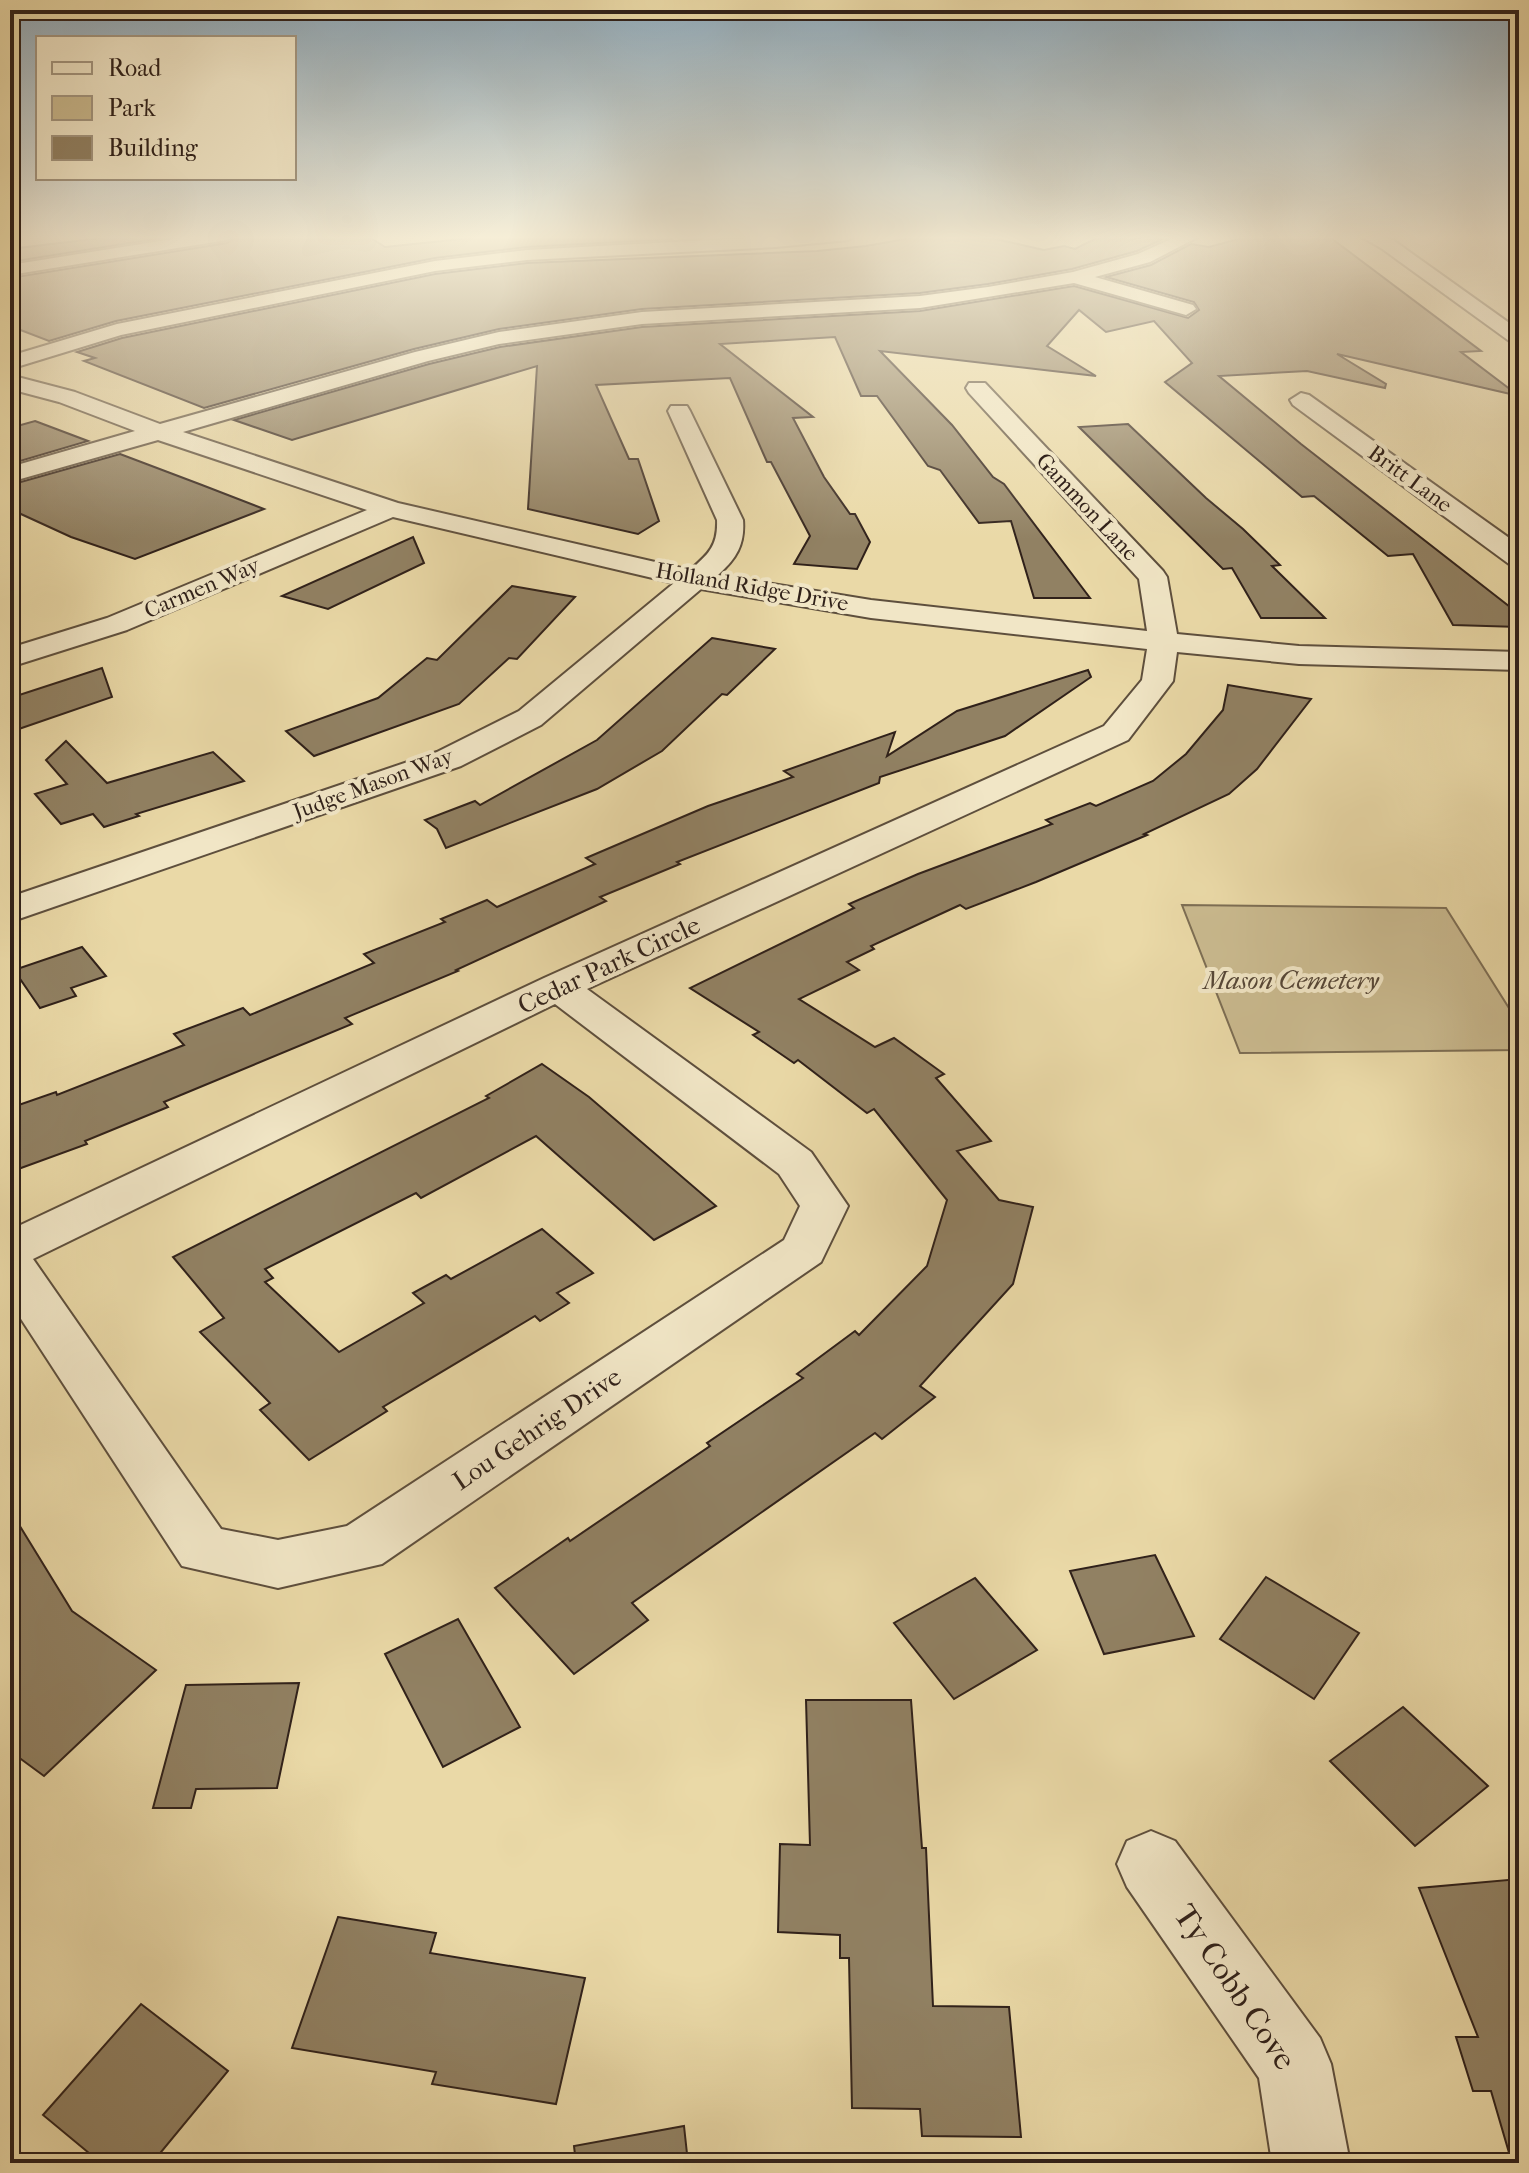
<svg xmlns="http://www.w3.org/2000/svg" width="1529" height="2173" font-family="'IM FELL French Canon',serif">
<rect width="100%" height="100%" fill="#ead9a7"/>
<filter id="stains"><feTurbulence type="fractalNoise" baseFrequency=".0025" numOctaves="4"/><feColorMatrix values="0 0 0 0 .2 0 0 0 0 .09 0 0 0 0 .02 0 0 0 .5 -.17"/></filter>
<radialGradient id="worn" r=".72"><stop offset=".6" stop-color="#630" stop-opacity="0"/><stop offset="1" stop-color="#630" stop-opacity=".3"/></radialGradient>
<path fill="#caba8f" stroke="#7d6e54" stroke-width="2" d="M1182,905L1446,908L1519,1024V1050L1240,1053Z"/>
<g fill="#918163" stroke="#30211a" stroke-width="2">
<path d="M127,235H180L10,262V249Z"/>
<path d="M239,235H366L385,247L500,235H669L672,239L527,247L435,258L116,321L49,341L10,326V278L227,243Z"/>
<path d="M928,235H978L1044,250L1064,246L1075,249L1102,235L1161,240L1137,251L1072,269L988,284L920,293L642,309L499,329L414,349L204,408L84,361L95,358L77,352L122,338L435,274L527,263L817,251L866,246Z"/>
<path d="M1253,235H1327L1481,351L1461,352L1519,396L1337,354L1386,384L1385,388L1307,371L1219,376L1301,444L1519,614V627L1453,625L1413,554L1388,556L1314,496L1302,497L1165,382L1192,363L1154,321L1106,332L1079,310L1047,346L1096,376L880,351L952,425L993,477L1004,484L1090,598H1034L1011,521L979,523L940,470L928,466L877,396H861L835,337L720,344L813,417L793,418L824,477L850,514H855L870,542L857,569L794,564L810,536L771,462H767L730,378L596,385L629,459H638L659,521L638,534L528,509L537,366L292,440L234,420L429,364L500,347L642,327L920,311L1074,286L1188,318L1199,310L1194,302L1106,277L1151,265L1191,244L1209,247Z"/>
<path d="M35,421L88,441L10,464V428Z"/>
<path d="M1128,424L1206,498L1243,529L1280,565L1272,566L1325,618H1261L1232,568L1223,569L1079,427Z"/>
<path d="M120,454L202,485L264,509L135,559L71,537L10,509V485Z"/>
<path d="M413,537L424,563L328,609L282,596Z"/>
<path d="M512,586L575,597L517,659L509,658L459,704L314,756L286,731L378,698L427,658L437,660Z"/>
<path d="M712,638L775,649L727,695L722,694L662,751L597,789L446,848L437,829L425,820L475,801L480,805L597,740Z"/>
<path d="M102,668L112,697L10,732V698Z"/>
<path d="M1088,670L1091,677L1005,736L880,777L879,783L677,862L680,864L600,897L606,901L456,970L458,971L345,1018L352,1024L164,1102L168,1107L85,1141L87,1144L10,1172V1108L56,1092L57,1095L184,1045L174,1034L243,1008L250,1015L374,963L364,954L445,922L441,919L487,900L497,907L595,864L586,858L708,806L793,777L784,771L895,732L887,756L957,711Z"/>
<path d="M1228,685L1311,699L1257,769L1229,794L1144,834L1147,835L1036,882L966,909L960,905L871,946L874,949L847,962L859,970L799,999L875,1047L894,1038L944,1074L936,1078L991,1141L957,1151L999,1200L1033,1207L1013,1284L920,1386L935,1397L882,1439L875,1433L632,1603L648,1620L574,1674L495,1588L568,1538L570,1541L710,1446L707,1443L803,1378L797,1374L855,1331L859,1335L927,1266L947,1200L874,1109L867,1113L798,1060L794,1063L753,1035L759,1032L690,988L854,908L849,904L918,874L1052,824L1046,820L1090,803L1096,806L1153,781L1186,754L1223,710Z"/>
<path d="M66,741L107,783L213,752L244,781L136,814L139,816L104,827L93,814L61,824L35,794L67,784L46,760Z"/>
<path d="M82,947L106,976L71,988L76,996L40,1008L14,970Z"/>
<path d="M542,1064L589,1097L716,1206L654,1240L536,1136L421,1198L416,1193L265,1269L273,1278L265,1282L339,1352L424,1303L413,1293L446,1275L451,1279L542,1229L593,1273L557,1293L569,1303L540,1321L535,1316L383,1407L387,1411L309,1460L260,1410L270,1403L200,1332L224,1318L173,1257L489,1098L486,1096Z"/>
<path d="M10,1510L72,1611L156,1670L44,1776L10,1751Z"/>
<path d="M1155,1555L1194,1636L1104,1654L1070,1571Z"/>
<path d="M1266,1577L1359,1633L1314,1699L1220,1639Z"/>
<path d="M975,1578L1037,1650L954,1699L894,1623Z"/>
<path d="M458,1619L520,1727L443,1767L385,1654Z"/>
<path d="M299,1683L277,1788L196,1789L191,1808H153L186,1685Z"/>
<path d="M806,1700H911L922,1848H926L933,2006L1009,2007L1021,2137L922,2136L920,2109L852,2108L849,1958H840V1935L778,1932L780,1844L810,1845Z"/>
<path d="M1403,1707L1488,1786L1415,1846L1330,1761Z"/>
<path d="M1519,1879V2154L1510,2156L1491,2091H1473L1456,2037H1478L1419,1888Z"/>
<path d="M338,1917L436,1933L430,1953L585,1978L556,2104L432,2084L436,2072L292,2048Z"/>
<path d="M141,2004L228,2071L152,2163H101L43,2115Z"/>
<path d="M684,2126L688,2163H576L574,2146Z"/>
</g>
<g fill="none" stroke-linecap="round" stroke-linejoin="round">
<g stroke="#5e4f3d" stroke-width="4">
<g id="minor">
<path d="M197,235H236L227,240L10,275V265Z"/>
<path d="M798,235H857L848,240L776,247L527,260L435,271L121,335L10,369V356L117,324L435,261L527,250Z"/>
<path d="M1180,235H1202L1150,262L1095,277L1193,305L1196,309L1186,315L1074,283L920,308L642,324L499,344L428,361L183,432L398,503L690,570C709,554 718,545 717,520L668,411L671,406H687L690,411L743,520C745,545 736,559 718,575L871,600L1147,631L1139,579L969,393L966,388L969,383H985L1163,571L1167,577L1177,634L1299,646L1519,652V670L1299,664L1177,652L1173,681L1128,740L587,989L811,1152L848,1206L821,1262L382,1564L278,1588L182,1566L10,1302V1230L544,978L1104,726L1142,680L1147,649L871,618L701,589L541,725L461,766L10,922V897L437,752L519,711L674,583L393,517L127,630L10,667V648L107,618L367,510L158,440L10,482V467L135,431L59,402L10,389V375L75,392L160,424L415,352L499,332L642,312L920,296L988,287L1073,272L1138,254ZM555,1004L779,1174L800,1206L784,1240L347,1526L278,1540L221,1529L33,1259Z"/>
<path d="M1358,235H1380L1393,240L1519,330V345L1512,343L1381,248Z"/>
<path d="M1301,393L1309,395L1519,545V566L1509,564L1293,405L1290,400Z"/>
<path d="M1151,1831L1175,1841L1320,2038L1331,2064L1350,2163H1272L1259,2078L1127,1887L1117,1864L1127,1841Z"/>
</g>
</g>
<use href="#minor" fill="#f1e6c6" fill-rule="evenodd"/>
</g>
<linearGradient id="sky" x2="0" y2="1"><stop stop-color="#8faabb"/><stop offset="0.44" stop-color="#f6eed7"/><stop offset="1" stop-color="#f6eed7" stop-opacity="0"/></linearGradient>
<rect width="1529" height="539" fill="url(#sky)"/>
<g text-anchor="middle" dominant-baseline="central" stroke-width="8" stroke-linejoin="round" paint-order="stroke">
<g font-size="22" fill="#30211a" stroke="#f1e6c6">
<text transform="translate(1410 479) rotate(36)">Britt Lane</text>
<text transform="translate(1087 507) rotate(47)">Gammon Lane</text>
<text transform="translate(752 587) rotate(10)">Holland Ridge Drive</text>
<text transform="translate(202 588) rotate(-23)">Carmen Way</text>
<text transform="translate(373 784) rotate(-20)">Judge Mason Way</text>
</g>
<g font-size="26" fill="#30211a" stroke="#f1e6c6">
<text transform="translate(609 965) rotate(-25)">Cedar Park Circle</text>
<text transform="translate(537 1429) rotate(-34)">Lou Gehrig Drive</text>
</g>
<g font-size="26" font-style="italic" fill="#564737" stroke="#f1e6c6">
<text x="1291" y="980">Mason Cemetery</text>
</g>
<g font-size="32" fill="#30211a" stroke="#f1e6c6">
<text transform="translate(1235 1987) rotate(56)">Ty Cobb Cove</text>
</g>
</g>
<rect width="1529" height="2173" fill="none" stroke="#ead9a7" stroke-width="40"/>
<rect x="12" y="12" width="1505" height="2149" fill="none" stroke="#30211a" stroke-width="4"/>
<rect x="20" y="20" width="1489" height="2133" fill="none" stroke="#30211a" stroke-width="2"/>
<rect x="36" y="36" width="260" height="144" fill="#f1e6c6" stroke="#a49781" stroke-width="2"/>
<rect x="52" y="62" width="40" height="12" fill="#f1e6c6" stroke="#a49781" stroke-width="2"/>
<text x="108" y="76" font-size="24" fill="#30211a">Road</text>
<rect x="52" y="96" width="40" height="24" fill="#caba8f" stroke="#a49781" stroke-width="2"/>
<text x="108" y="116" font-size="24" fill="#30211a">Park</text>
<rect x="52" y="136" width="40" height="24" fill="#918163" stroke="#a49781" stroke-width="2"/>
<text x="108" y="156" font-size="24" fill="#30211a">Building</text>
<rect width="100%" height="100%" filter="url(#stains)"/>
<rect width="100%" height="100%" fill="url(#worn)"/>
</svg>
